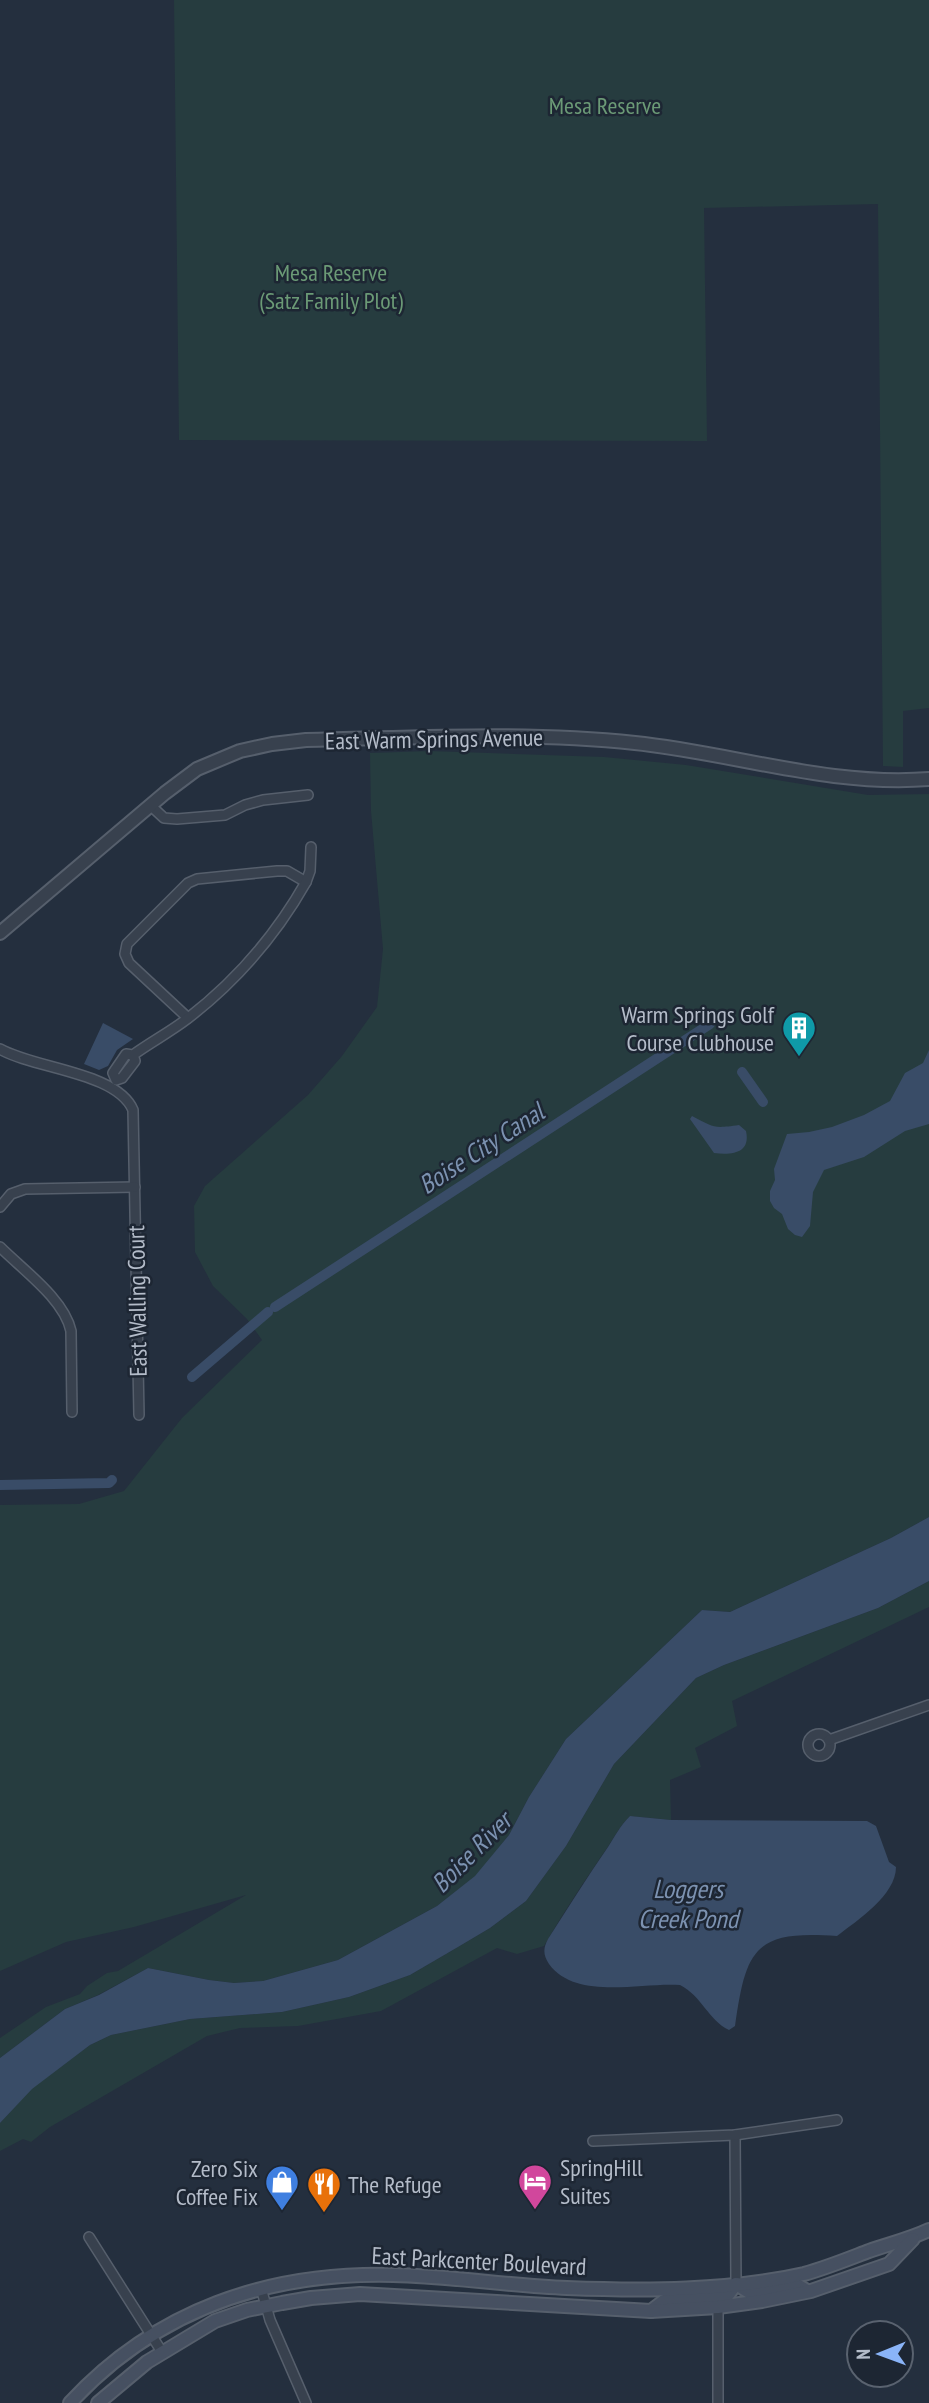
<svg xmlns="http://www.w3.org/2000/svg" width="929" height="2403" font-family="'PT Sans Narrow',sans-serif">
<rect width="100%" height="100%" fill="#242f3e"/>
<g fill="#263c3f">
<path d="M174,0H929V708L903,711V767L883,766L878,204L704,208L707,441L179,440Z"/>
<path d="M429,751L604,757L686,765L868,795L929,794V1517L891,1538L730,1612L702,1610L566,1739L529,1797L509,1835L477,1875L437,1906L338,1960L263,1981L234,1983L209,1980L148,1968L98,1995L65,2009L0,2058V2038L46,2007L80,1994L87,1986L107,1973L118,1971L246,1895L134,1927L66,1942L0,1971V1505L79,1504L124,1491L182,1418L262,1340L247,1319L213,1286L195,1252L194,1206L205,1186L308,1095L342,1056L377,1007L383,949L371,811L370,753Z"/>
<path d="M929,1581V1607L732,1701L737,1726L695,1748L701,1767L670,1780L671,1820L630,1816C620,1826 615,1836 607,1848C585,1880 563,1913 544,1946L517,1954L497,1948L381,2011L298,2026L240,2028L207,2036L50,2127L31,2142L23,2139L0,2151V2123L31,2089L90,2045L111,2035L190,2019L282,2012L349,1997L410,1975L458,1947L490,1928L526,1901L566,1846L614,1764L696,1678L724,1665L878,1608Z"/>
</g>
<g fill="#394c67">
<path d="M103,1023L133,1039L117,1050L108,1066L99,1070L84,1064Z"/>
<path d="M929,1050V1124L905,1131L864,1157L824,1170L813,1192L810,1226L802,1237L795,1235L788,1229L782,1214L774,1208L770,1201V1191L775,1180L774,1169L787,1134L809,1132L832,1127L864,1115L890,1101L905,1073L923,1063Z"/>
<path d="M692,1116C714,1127 712,1129 739,1125L746,1131C751,1154 731,1155 714,1153L690,1119Z"/>
<path d="M929,1517V1581L878,1608L724,1665L696,1678L614,1764L566,1846L526,1901L490,1928L458,1947L410,1975L349,1997L282,2012L190,2019L111,2035L90,2045L32,2089L0,2123V2058L65,2009L99,1995L148,1968L209,1980L234,1983L263,1981L338,1960L437,1906L475,1876L509,1835L529,1797L566,1739L702,1610L730,1612L891,1538Z"/>
<path d="M630,1816L671,1820L867,1821L876,1826L889,1862L896,1867C896,1895 858,1920 837,1936C755,1930 746,1948 735,2026L729,2030C708,2020 702,1996 680,1985C641,1982 576,2001 549,1964C543,1955 543,1948 548,1939C568,1908 587,1877 608,1847C615,1836 620,1826 630,1816Z"/>
</g>
<g fill="none" stroke-linecap="round" stroke-linejoin="round">
<g stroke="#394c67" stroke-width="10">
<path d="M742,1072L763,1102"/>
<path d="M275,1307L710,1024"/>
<path d="M192,1377L268,1312"/>
<path d="M0,1485L109,1483L112,1480"/>
</g>
<g stroke="#565f6c" stroke-width="12">
<g id="minor">
<path d="M150,805L164,818L177,819L225,815L245,805L263,800L308,795"/>
<path d="M188,1018L129,963L125,954L127,944L188,883L197,879L277,871H287L306,882"/>
<path d="M0,1049C35,1069 117,1072 133,1110L139,1415"/>
<path d="M133,1055L135,1061L122,1078L116,1080L113,1073L126,1054L133,1055C151,1042 170,1032 187,1019C235,982 276,935 306,882L310,871L311,847"/>
<path d="M0,1207L11,1194L25,1189L135,1187"/>
<path d="M0,1247C23,1270 64,1299 71,1331L72,1412"/>
<circle cx="819" cy="1745" r="11"/>
<path d="M829,1740L929,1705"/>
<path d="M735,2135L736,2284"/>
<path d="M593,2141L735,2135L837,2120"/>
<path d="M89,2237L162,2352"/>
<path d="M261,2288L270,2320L306,2403"/>
<path d="M718,2307V2403"/>
</g>
</g>
<g stroke="#565f6c" stroke-width="16">
<path id="tertiary" d="M0,933L165,793L197,769L240,751L272,744L306,740C415,738 526,731 635,743C732,753 830,787 929,779"/>
</g>
<g stroke="#565f6c" stroke-width="16">
<g id="secondary">
<path d="M736,2284L749,2292L795,2284L807,2291"/>
<path d="M651,2311L664,2301L727,2296L736,2284"/>
<path d="M70,2403C156,2310 268,2272 393,2275C451,2276 509,2286 567,2288C645,2291 728,2291 804,2274C826,2268 848,2259 869,2251C889,2244 910,2239 929,2230"/>
<path d="M98,2403L147,2362L215,2321L247,2310L282,2303L311,2298L360,2294L651,2311L718,2307L762,2301L811,2291L889,2264L913,2239"/>
</g>
</g>
<use href="#minor" stroke="#38414e" stroke-width="9"/>
<use href="#tertiary" stroke="#38414e" stroke-width="12"/>
<use href="#secondary" stroke="#465061" stroke-width="12"/>
</g>
<defs>
<g id="building-pin" transform="scale(1.75)"><path d="M0 17L-7.5 6A9.5 9.5 0 1 1 7.5 6Z" fill="#0f9aa8" stroke="#1d2633"/><path d="M-4-6H4V6H1V3H-1V6H-4ZM-2.5-4.3h1.7v1.8h-1.7ZM.8-4.3h1.7v1.8H.8ZM-2.5-1h1.7V.8h-1.7ZM.8-1h1.7V.8H.8Z" fill="#fff"/></g>
<g id="hotel-pin" transform="scale(1.75)"><path d="M0 17L-7.5 6A9.5 9.5 0 1 1 7.5 6Z" fill="#d1479c" stroke="#1d2633"/><path d="M-6-4.5h1.5V1H6V5H4.5V3h-9V5H-6ZM-4 0a1.8 1.8 0 1 1 3.6 0ZM.5 0V-2.5h3Q6-2.5 6 0Z" fill="#fff"/></g>
<g id="shop-pin" transform="scale(1.75)"><path d="M0 17L-7.5 6A9.5 9.5 0 1 1 7.5 6Z" fill="#3f7fe0" stroke="#1d2633"/><path d="M-5-2.5h2.3a2.7 3.5 0 0 1 5.4 0H5L5.5 6h-11ZM-1.5-2.5h3a1.5 2.3 0 0 0-3 0Z" fill="#fff"/></g>
<g id="restaurant-pin" transform="scale(1.75)"><path d="M0 17L-7.5 6A9.5 9.5 0 1 1 7.5 6Z" fill="#e8710a" stroke="#1d2633"/><path d="M-5-6h1v4h1v-4h1v4h1v-4h1v5L-1.5 .5V6h-2V.5L-5-1ZM5-6V6H3V1.5H1.5Q1.5-4 5-6Z" fill="#fff"/></g>
</defs>
<g fill-rule="evenodd">
<use href="#building-pin" x="799" y="1028"/>
<use href="#hotel-pin" x="535" y="2181"/>
<use href="#shop-pin" x="282" y="2182"/>
<use href="#restaurant-pin" x="324" y="2184"/>
</g>
<g text-anchor="middle" dominant-baseline="central" stroke-width="5" stroke-linejoin="round" paint-order="stroke">
<g font-size="24" fill="#6b9a76" stroke="#1d2633">
<text x="605" y="105">Mesa Reserve</text>
<text x="331" y="272">Mesa Reserve<tspan x="331" dy="28">(Satz Family Plot)</tspan></text>
</g>
<g font-size="24" fill="#b4bcc9" stroke="#1d2633">
<text transform="translate(434 739) rotate(-1)">East Warm Springs Avenue</text>
<text transform="translate(137 1301) rotate(-91)">East Walling Court</text>
<text transform="translate(479 2261) rotate(3)">East Parkcenter Boulevard</text>
</g>
<g font-size="24" fill="#b4bcc9" stroke="#1d2633" text-anchor="end">
<text x="774" y="1014">Warm Springs Golf<tspan x="774" dy="28">Course Clubhouse</tspan></text>
<text x="560" y="2167" text-anchor="start">SpringHill<tspan x="560" dy="28">Suites</tspan></text>
<text x="258" y="2168">Zero Six<tspan x="258" dy="28">Coffee Fix</tspan></text>
<text x="348" y="2184" text-anchor="start">The Refuge</text>
</g>
<g font-size="26" font-style="italic" fill="#7c92b1" stroke="#1d2633">
<text transform="translate(481 1148) rotate(-33)">Boise City Canal</text>
<text transform="translate(471 1852) rotate(-45)">Boise River</text>
<text x="688" y="1888">Loggers<tspan x="688" dy="30">Creek Pond</tspan></text>
</g>
</g>
<g transform="translate(880 2354) rotate(269)"><circle r="33" fill="#1d2633" stroke="#59626f" stroke-width="2"/>
<path d="M0-5L12 26L0 18L-12 26Z" fill="#8ab4f8"/>
<text y="-10" font-size="19" font-weight="bold" text-anchor="middle" fill="#b4bcc9">N</text>
</g>
</svg>
